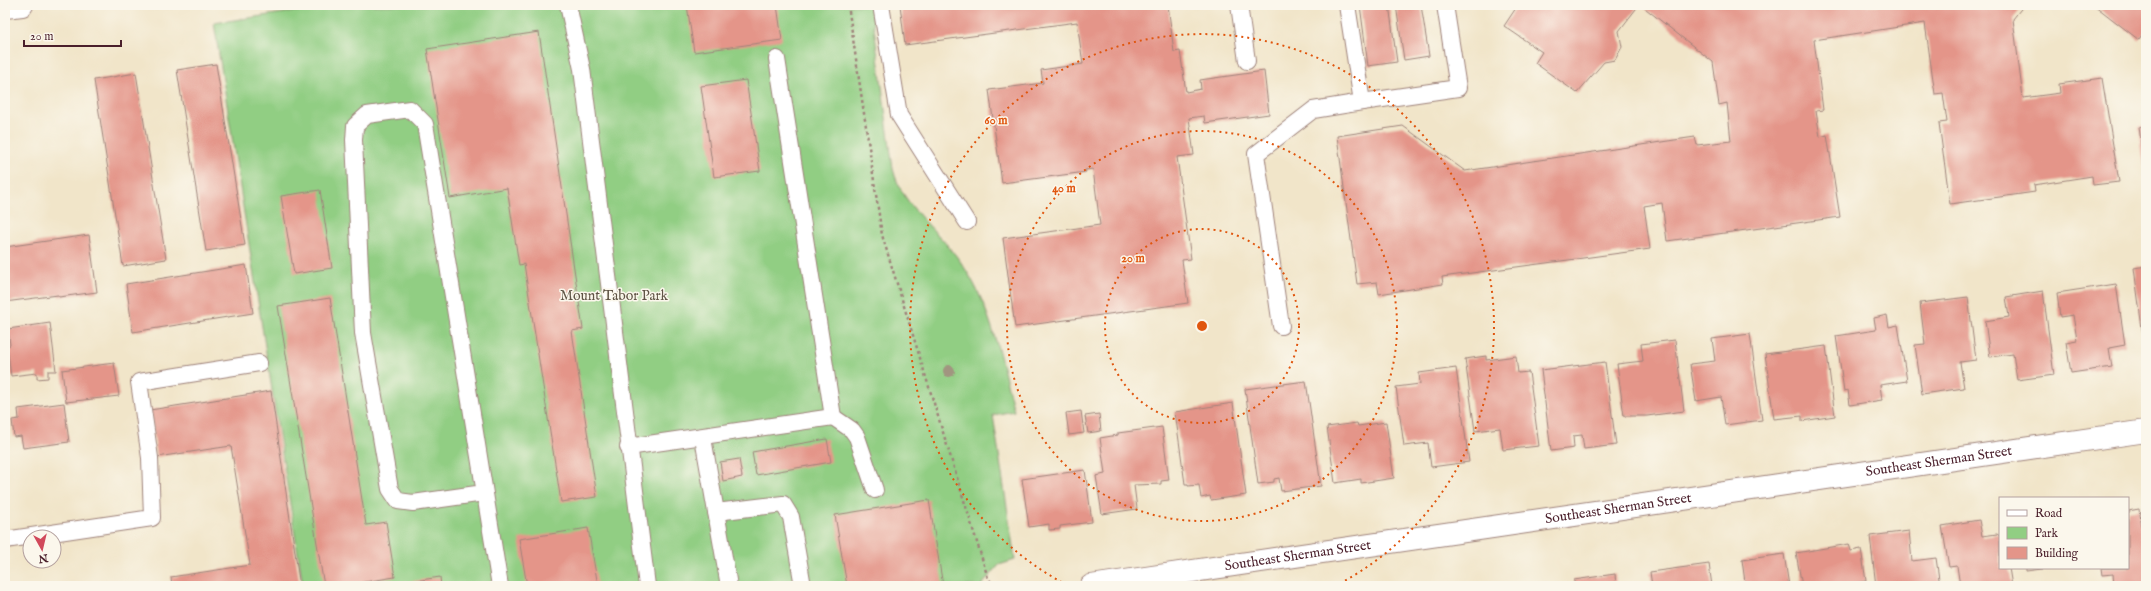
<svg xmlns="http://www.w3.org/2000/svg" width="2151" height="591" font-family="'IM FELL English',serif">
<rect width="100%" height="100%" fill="#fbf7ec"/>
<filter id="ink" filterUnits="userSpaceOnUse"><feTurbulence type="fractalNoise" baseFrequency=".025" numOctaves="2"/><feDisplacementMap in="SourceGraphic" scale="8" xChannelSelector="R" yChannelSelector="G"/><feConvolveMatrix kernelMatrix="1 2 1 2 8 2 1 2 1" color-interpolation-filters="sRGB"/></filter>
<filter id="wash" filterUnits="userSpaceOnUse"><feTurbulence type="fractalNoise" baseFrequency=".012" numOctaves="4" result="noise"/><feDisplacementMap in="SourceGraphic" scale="16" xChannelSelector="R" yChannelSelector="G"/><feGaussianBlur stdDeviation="0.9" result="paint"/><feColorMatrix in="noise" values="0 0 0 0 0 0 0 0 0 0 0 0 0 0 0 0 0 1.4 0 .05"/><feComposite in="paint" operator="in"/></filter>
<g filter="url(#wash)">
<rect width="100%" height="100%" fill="#f1e5c9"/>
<path fill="#91ce83" stroke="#6e7657" d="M338,5H871L893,169C903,210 942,232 964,267C992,309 1001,362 1014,411L993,415L1015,560L999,565L981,586H303L214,23Z"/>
<g id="blocks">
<g fill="#e49589">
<path d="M687,5H777L782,40L694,52Z"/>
<path d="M900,5H1168L1174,52L1180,51L1186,92L1201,89L1200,80L1264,71L1269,114L1205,123L1204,116L1189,118L1194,155L1177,157L1191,259L1182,260L1188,303L1015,327L1003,238L1100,225L1093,169L1085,170L1086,172L1002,183L989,90L1043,83L1041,70L1083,64L1077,22L905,45Z"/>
<path d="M1360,5H1389L1397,62L1368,66Z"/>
<path d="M1396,5H1421L1429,56L1404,60Z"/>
<path d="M1518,5H1639L1619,31L1622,47L1615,60L1604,62L1577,93L1535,63L1542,52L1504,26Z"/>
<path d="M1641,5H2024L2013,19L2023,98L2060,93L2059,84L2102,78L2119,182L2093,185L2092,176L2034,185L2035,192L1950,204L1939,123L1947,122L1943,93L1935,94L1925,23L1814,40L1823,110L1816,111L1820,137L1827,135L1840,217L1667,241L1662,203L1644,206L1650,249L1442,277L1443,284L1379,294L1377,282L1357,284L1337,136L1403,126L1465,171L1695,137L1697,145L1731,141L1727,103L1719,105L1713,62Z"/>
<path d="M2094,5H2146V30L2139,40Z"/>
<path d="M539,32L583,329L572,331L597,497L561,502L524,264L519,265L507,188L450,198L427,49Z"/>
<path d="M216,64L245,245L206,251L177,70Z"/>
<path d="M136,73L166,259L123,266L94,80Z"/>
<path d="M746,80L760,171L714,177L701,86Z"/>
<path d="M2146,126V174H2145L2139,127Z"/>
<path d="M320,190L332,268L294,274L281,196Z"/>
<path d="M89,235L97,292L59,297L58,295L5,302V247Z"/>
<path d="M246,265L253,313L133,332L126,284Z"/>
<path d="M2146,266V351H2145L2134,268Z"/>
<path d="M2116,284L2125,345L2109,348L2112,367L2071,373L2066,342L2077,340L2073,315L2060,317L2057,293Z"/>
<path d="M2043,291L2054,375L2017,380L2013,354L1990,357L1985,321L2009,317L2006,297Z"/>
<path d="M1968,297L1976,360L1960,362L1964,388L1922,394L1915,345L1925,344L1920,303Z"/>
<path d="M330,298L366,525L386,522L395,577L340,586H324L278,306Z"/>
<path d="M1887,315L1889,327L1898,325L1907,381L1880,385L1882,400L1850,405L1848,390L1844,391L1836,336L1876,330L1874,318Z"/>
<path d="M50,323L56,371H48V378L37,379V373L11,376L7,346L10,345L8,329Z"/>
<path d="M1750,334L1762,420L1725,425L1721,397L1696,401L1690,364L1715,361L1712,339Z"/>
<path d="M1675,340L1684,411L1647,416H1624L1617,364L1643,361L1641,344Z"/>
<path d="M1826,346L1835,416L1802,421V416L1774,419L1765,354Z"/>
<path d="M1486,356V360L1516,356L1518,373L1529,372L1539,446L1503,450L1500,428L1475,431L1465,359Z"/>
<path d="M1605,362L1616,445L1584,449L1582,435L1573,436L1574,448L1551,451L1541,370Z"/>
<path d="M114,363L119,396L66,402L62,370Z"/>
<path d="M1456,368L1469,462L1431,467L1428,443L1404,446L1396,387L1420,384L1419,373Z"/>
<path d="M1306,381L1321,486L1281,491L1279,478L1274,479V482L1258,484L1245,389Z"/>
<path d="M271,391L300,586H172L171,577L250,565L231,446L157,457L150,410Z"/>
<path d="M64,403L69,442L23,448L21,436L14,437L12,420L19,419L18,409Z"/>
<path d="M1233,403L1246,495L1211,500L1210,496L1201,498L1199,485L1188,486V484H1185L1175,412Z"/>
<path d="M1081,411L1084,433L1069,435L1066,413Z"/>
<path d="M1099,414L1101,431L1088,433L1085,416Z"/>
<path d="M1386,422L1394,478L1361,483V479L1335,483L1327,427L1357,423L1358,426Z"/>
<path d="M1162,427L1169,480L1161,481V484L1134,485L1137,509L1102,514L1096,476L1105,474L1100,438L1118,435V433Z"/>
<path d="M827,439L831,462L756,475L752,452Z"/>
<path d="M739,459L742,477L723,481L720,462Z"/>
<path d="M1085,470L1092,522L1060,526V529L1049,530V524L1029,527L1022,479Z"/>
<path d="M929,500L943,586H847L835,515Z"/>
<path d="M2139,509L2142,526H2146V586H2114L2113,574L2102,575L2101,568H2128V511Z"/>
<path d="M1979,520L1982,536L1997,534L2000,536V568H2009L2012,586H1960L1957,566L1949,567L1942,526Z"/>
<path d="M588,528L598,586H527L519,539Z"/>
<path d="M1909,531L1912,561L1936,558L1940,586H1876L1870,536Z"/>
<path d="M1849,544L1851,551L1861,549L1866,581L1856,583V586H1802L1796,553Z"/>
<path d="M1784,554L1789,586H1726L1745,582L1742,560Z"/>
<path d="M1709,564L1712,586H1652L1650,572Z"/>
<path d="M2026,568H2042V569L2026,571Z"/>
<path d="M1615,574L1616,586H1574V580Z"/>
<path d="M440,577L441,586H396L395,584Z"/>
<path d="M1633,584L1637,586H1624V585Z"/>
</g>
</g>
</g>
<g filter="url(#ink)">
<use href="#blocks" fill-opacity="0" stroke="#9e827a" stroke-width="1"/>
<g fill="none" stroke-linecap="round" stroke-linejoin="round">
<g stroke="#9e827a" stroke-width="18">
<g id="service">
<path d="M568,5L582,69L647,586"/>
<path d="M881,5L899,115L967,222"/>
<path d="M1239,5L1247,61"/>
<path d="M1362,102L1458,88L1445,5"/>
<path d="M1281,326L1256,154L1313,110L1362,102L1347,5"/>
<path d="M833,417L852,430L857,437L875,490"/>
<path d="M703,438L729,586"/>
<path d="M628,447L833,417L777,59"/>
<path d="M484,493L413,503L398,501L390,489L363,333L354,140L355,126L367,115L410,109L425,124L500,586"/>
<path d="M716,512L783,504L791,517L803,586"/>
<path d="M5,540L152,518L150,458L139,382L259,363"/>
</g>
</g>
<g stroke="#9e827a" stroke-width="24">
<g id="minor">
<path id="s1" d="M1091,586L2146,431"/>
</g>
</g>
<g stroke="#9e827a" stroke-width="24">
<path id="secondary" d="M5,7L22,5"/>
</g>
<path stroke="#9e827a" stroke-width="2.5" stroke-dasharray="3 3" stroke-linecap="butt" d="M848,5L882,235L988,578L994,586"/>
<use href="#service" stroke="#fff" stroke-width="16"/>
<use href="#minor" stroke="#fff" stroke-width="22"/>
<use href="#secondary" stroke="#fff" stroke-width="22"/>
</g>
<circle fill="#a19580" cx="949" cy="371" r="6"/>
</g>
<g fill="none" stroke="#e0560e" stroke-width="2" stroke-dasharray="2 4">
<circle cx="1202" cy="326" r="97"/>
<circle cx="1202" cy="326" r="195"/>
<path d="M1067 585A292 292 0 1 1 1337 585"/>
</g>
<g text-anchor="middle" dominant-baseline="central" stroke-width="3" stroke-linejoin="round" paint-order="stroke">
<g font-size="14" fill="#5f5445" stroke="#fbf7ec">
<text x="614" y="296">Mount Tabor Park</text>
</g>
<g font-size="14" fill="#4a1f2b" stroke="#fbf7ec">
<text stroke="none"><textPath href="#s1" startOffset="857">Southeast Sherman Street</textPath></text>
<text stroke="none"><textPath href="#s1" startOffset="533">Southeast Sherman Street</textPath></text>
<text stroke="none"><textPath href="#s1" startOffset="209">Southeast Sherman Street</textPath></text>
</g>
</g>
<circle cx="1202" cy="326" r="6" fill="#e0560e" stroke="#fbf7ec" stroke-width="2"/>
<g font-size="12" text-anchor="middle" font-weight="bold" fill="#e0560e" stroke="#fbf7ec" stroke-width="3" stroke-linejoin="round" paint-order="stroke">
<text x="996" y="124">60 m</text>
<text x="1064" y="192">40 m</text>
<text x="1133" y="262">20 m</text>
</g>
<rect width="2151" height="591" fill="none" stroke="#fbf7ec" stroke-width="20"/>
<rect x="1999" y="497" width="130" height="72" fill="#fbf7ec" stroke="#b4a19f"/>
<rect x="2007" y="510" width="20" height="6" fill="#ffffff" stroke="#b4a19f"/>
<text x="2035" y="517" font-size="12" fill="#4a1f2b">Road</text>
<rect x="2007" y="527" width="20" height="12" fill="#91ce83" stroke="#b4a19f"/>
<text x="2035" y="537" font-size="12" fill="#4a1f2b">Park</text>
<rect x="2007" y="547" width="20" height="12" fill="#e49589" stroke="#b4a19f"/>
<text x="2035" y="557" font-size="12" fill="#4a1f2b">Building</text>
<g transform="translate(42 549) rotate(172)"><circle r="19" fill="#fbf7ec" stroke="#b4a19f"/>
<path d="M0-3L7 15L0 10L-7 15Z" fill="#d1495b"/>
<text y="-6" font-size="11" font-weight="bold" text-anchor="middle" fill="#4a1f2b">N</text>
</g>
<path d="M24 40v6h97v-6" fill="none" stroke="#4a1f2b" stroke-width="2"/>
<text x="30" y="40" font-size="12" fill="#4a1f2b" stroke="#fbf7ec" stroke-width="3" paint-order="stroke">20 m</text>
</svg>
